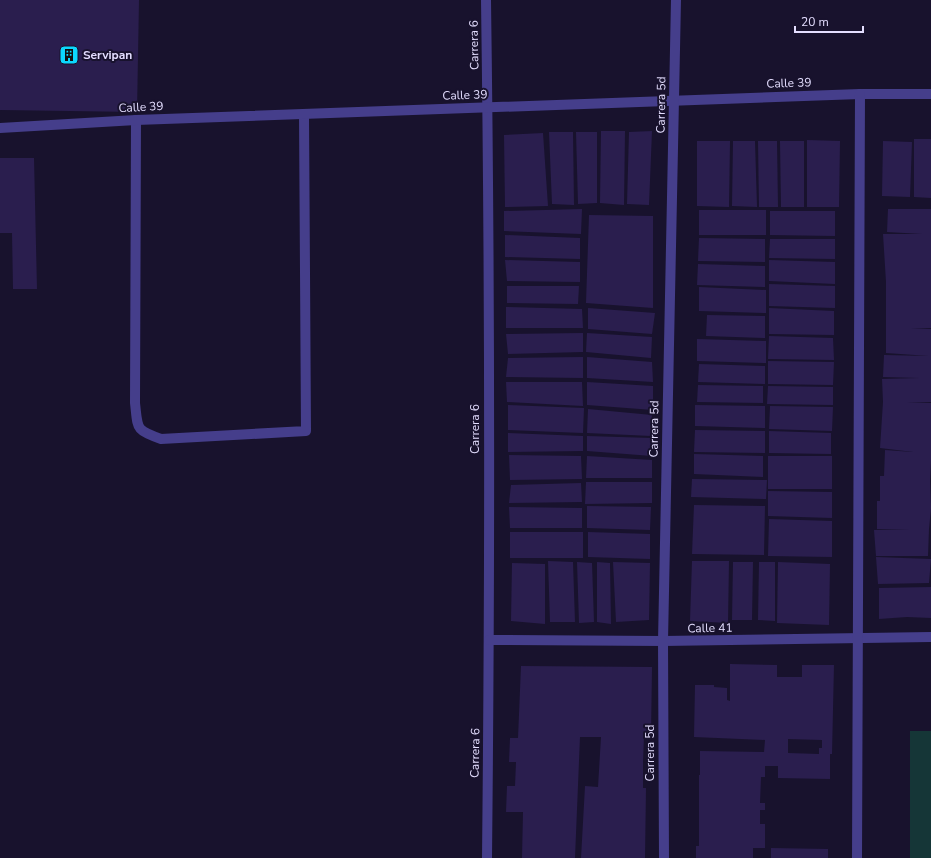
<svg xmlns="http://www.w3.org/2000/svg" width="931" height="858" font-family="'Nunito Sans',sans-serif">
<rect width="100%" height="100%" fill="#18122d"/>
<rect fill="#153637" x="910" y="731" width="21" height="127"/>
<g fill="#2a1e4e" fill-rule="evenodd">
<path d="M0,0H139L137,112L0,110Z"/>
<path d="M601,131H625L624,205L600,203Z"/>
<path d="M652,131L649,205L627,204L629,132Z"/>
<path d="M549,132H573L574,205L552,204Z"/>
<path d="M576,132H597V203L578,204Z"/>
<path d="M543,133L548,206L505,207L504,135Z"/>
<path d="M914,139H931V198L914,197Z"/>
<path d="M807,140L840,141L839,207H807Z"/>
<path d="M697,141H730L729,207L697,206Z"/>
<path d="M733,141H755L757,207L732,206Z"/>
<path d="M758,141H777L778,207H759Z"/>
<path d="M780,141H804V207H781Z"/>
<path d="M883,141L912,142L910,197L882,196Z"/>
<path d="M0,158H34L37,289H13L12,233H0Z"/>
<path d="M582,209L581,234L504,231V211Z"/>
<path d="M888,209H931V328H911L931,329V402L907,403H931V460L930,481L931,508L929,529L928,556H876L874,530L909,529H877V501H880V476H884L885,450L913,452L880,448L883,402L882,379L919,378L883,377L884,355L929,356L886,353V282L883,234H922L887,232Z"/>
<rect x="699" y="210" width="67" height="25"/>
<path d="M770,211H835V236L770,235Z"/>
<path d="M589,215L653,216V308L586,303Z"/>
<path d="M505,235L580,238V259L505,257Z"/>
<path d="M699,238L765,239V262L698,261Z"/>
<path d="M770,239H835V259L769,258Z"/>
<path d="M505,260L580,262V282L507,281Z"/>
<path d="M769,260L835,262V284L769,281Z"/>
<path d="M698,264L765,266V287L697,285Z"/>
<path d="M769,284L835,286V308L769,306Z"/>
<path d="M507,286H579L578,304L507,303Z"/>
<path d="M699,287L766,290V313L699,311Z"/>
<path d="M506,307L582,309L583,328H506Z"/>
<path d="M588,308L655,313L652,334L588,329Z"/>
<path d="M769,308L834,311V335L769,334Z"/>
<path d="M707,315L765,316V338L706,336Z"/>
<path d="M583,333V352L508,354L506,334Z"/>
<path d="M587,333L652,337L651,358L586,352Z"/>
<path d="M769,336L833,338L834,360L768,359Z"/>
<path d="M697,339L766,341V363L697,361Z"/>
<path d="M583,357V378L506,377L508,358Z"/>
<path d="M587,357L652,362L653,382L587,378Z"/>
<path d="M768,361L834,362L833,385L768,384Z"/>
<path d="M699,364L765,366V384L698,382Z"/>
<path d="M506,382H582L583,406L507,402Z"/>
<path d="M587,382L653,386V410L587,405Z"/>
<path d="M698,385L763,386V403L697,402Z"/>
<path d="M768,386L833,387V405L767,404Z"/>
<path d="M508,405L584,408L583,433L508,430Z"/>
<path d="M695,405L765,406V428L695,426Z"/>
<path d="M770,406L833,407L832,431L769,429Z"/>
<path d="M588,409L652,415L651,436L587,433Z"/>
<path d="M695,430L765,431V453L694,452Z"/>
<path d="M769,431L831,433V454L769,453Z"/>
<path d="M508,433L583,436V451L508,452Z"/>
<path d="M587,436L652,438V456L587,451Z"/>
<path d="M694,454L763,456V477L694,474Z"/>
<path d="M509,455L581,456L582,479L510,480Z"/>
<path d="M587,456L652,460V478H586Z"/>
<rect x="768" y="456" width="64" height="33"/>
<path d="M692,479L767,480L766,499L691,497Z"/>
<path d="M586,482H652V503L585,504Z"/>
<path d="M581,483L582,502L509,503L511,485Z"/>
<path d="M768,491L832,492V518L768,516Z"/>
<path d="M694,505L765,506L764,555L692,554Z"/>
<path d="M587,506L651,507L650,530L587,528Z"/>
<path d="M509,507L582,508V528H510Z"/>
<path d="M769,519L832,521V557L768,556Z"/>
<rect x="510" y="532" width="73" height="26"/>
<path d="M588,532L650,534V559L588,557Z"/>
<path d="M876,557L931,559L929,583L878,584Z"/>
<path d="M548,561L573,562L575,622H550Z"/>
<path d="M692,561H729L728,623L690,621Z"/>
<path d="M577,562L592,563L594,622L579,623Z"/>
<path d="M597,562L610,563L611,624L597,622Z"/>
<path d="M613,562L650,563L649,620L616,622Z"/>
<path d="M733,562H753L752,620H732Z"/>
<path d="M759,562H775V621L758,620Z"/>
<path d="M778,562L830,564L829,625L777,623Z"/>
<path d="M512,563L545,564V624L511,621Z"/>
<path d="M931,587V618L907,617L879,619V588Z"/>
<path d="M730,664L777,665V677H802V665H834L832,754H830V779L778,778V766H765V777H761L760,803H765V810H760V824H765V848H753V858H696V846H699V775H700V751L764,752L765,740L694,737L695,685H714V687L727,688V700L730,701ZM788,739L822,740V748H819V754L788,753Z"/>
<path d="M521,666L652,667L651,736H644L643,762V788H646L645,858H581L585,786L598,787L601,737H580L575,858H522L523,812H506L507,786H515L516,762H509L510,738H518Z"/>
<path d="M771,848L828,849V858H771Z"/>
</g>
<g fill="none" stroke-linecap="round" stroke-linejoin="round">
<g stroke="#453e8b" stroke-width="10">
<path d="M486,0C490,286 490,572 487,858"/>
<path d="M136,120L135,403C138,429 135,430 161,439L306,431L304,114"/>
<path d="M0,128L136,120L860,94H931"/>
<path d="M489,640L663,641L931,637"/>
<path d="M664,858L663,641L676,0"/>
<path d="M857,858L860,94"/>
</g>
</g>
<defs>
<g id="building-square" transform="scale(1)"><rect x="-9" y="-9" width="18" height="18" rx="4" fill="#0cd8fd" stroke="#18122d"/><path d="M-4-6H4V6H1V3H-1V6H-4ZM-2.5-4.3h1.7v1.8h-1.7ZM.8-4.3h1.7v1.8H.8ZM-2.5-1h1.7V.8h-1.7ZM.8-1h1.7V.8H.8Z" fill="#111"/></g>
</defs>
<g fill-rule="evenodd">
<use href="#building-square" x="69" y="55"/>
</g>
<g text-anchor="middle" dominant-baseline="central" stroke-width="4" stroke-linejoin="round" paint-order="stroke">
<g font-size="12" fill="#e4deff" stroke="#18122d">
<text transform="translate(474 45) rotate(-91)">Carrera 6</text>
<text transform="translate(789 83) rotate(-2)">Calle 39</text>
<text transform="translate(465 95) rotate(-2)">Calle 39</text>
<text transform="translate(661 105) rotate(-89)">Carrera 5d</text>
<text transform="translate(141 107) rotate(-3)">Calle 39</text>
<text transform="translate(475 429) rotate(-90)">Carrera 6</text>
<text transform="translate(654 429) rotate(-89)">Carrera 5d</text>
<text transform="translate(710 628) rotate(-1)">Calle 41</text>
<text transform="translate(475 753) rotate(-89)">Carrera 6</text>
<text transform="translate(650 753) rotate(-90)">Carrera 5d</text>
</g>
<g font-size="12" font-weight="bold" fill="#e4deff" stroke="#18122d" text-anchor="start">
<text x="83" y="55">Servipan</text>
</g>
</g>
<path d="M795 26v6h68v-6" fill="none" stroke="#e4deff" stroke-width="2"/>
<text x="801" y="26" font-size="12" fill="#e4deff" stroke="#18122d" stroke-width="3" paint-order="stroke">20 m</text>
</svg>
